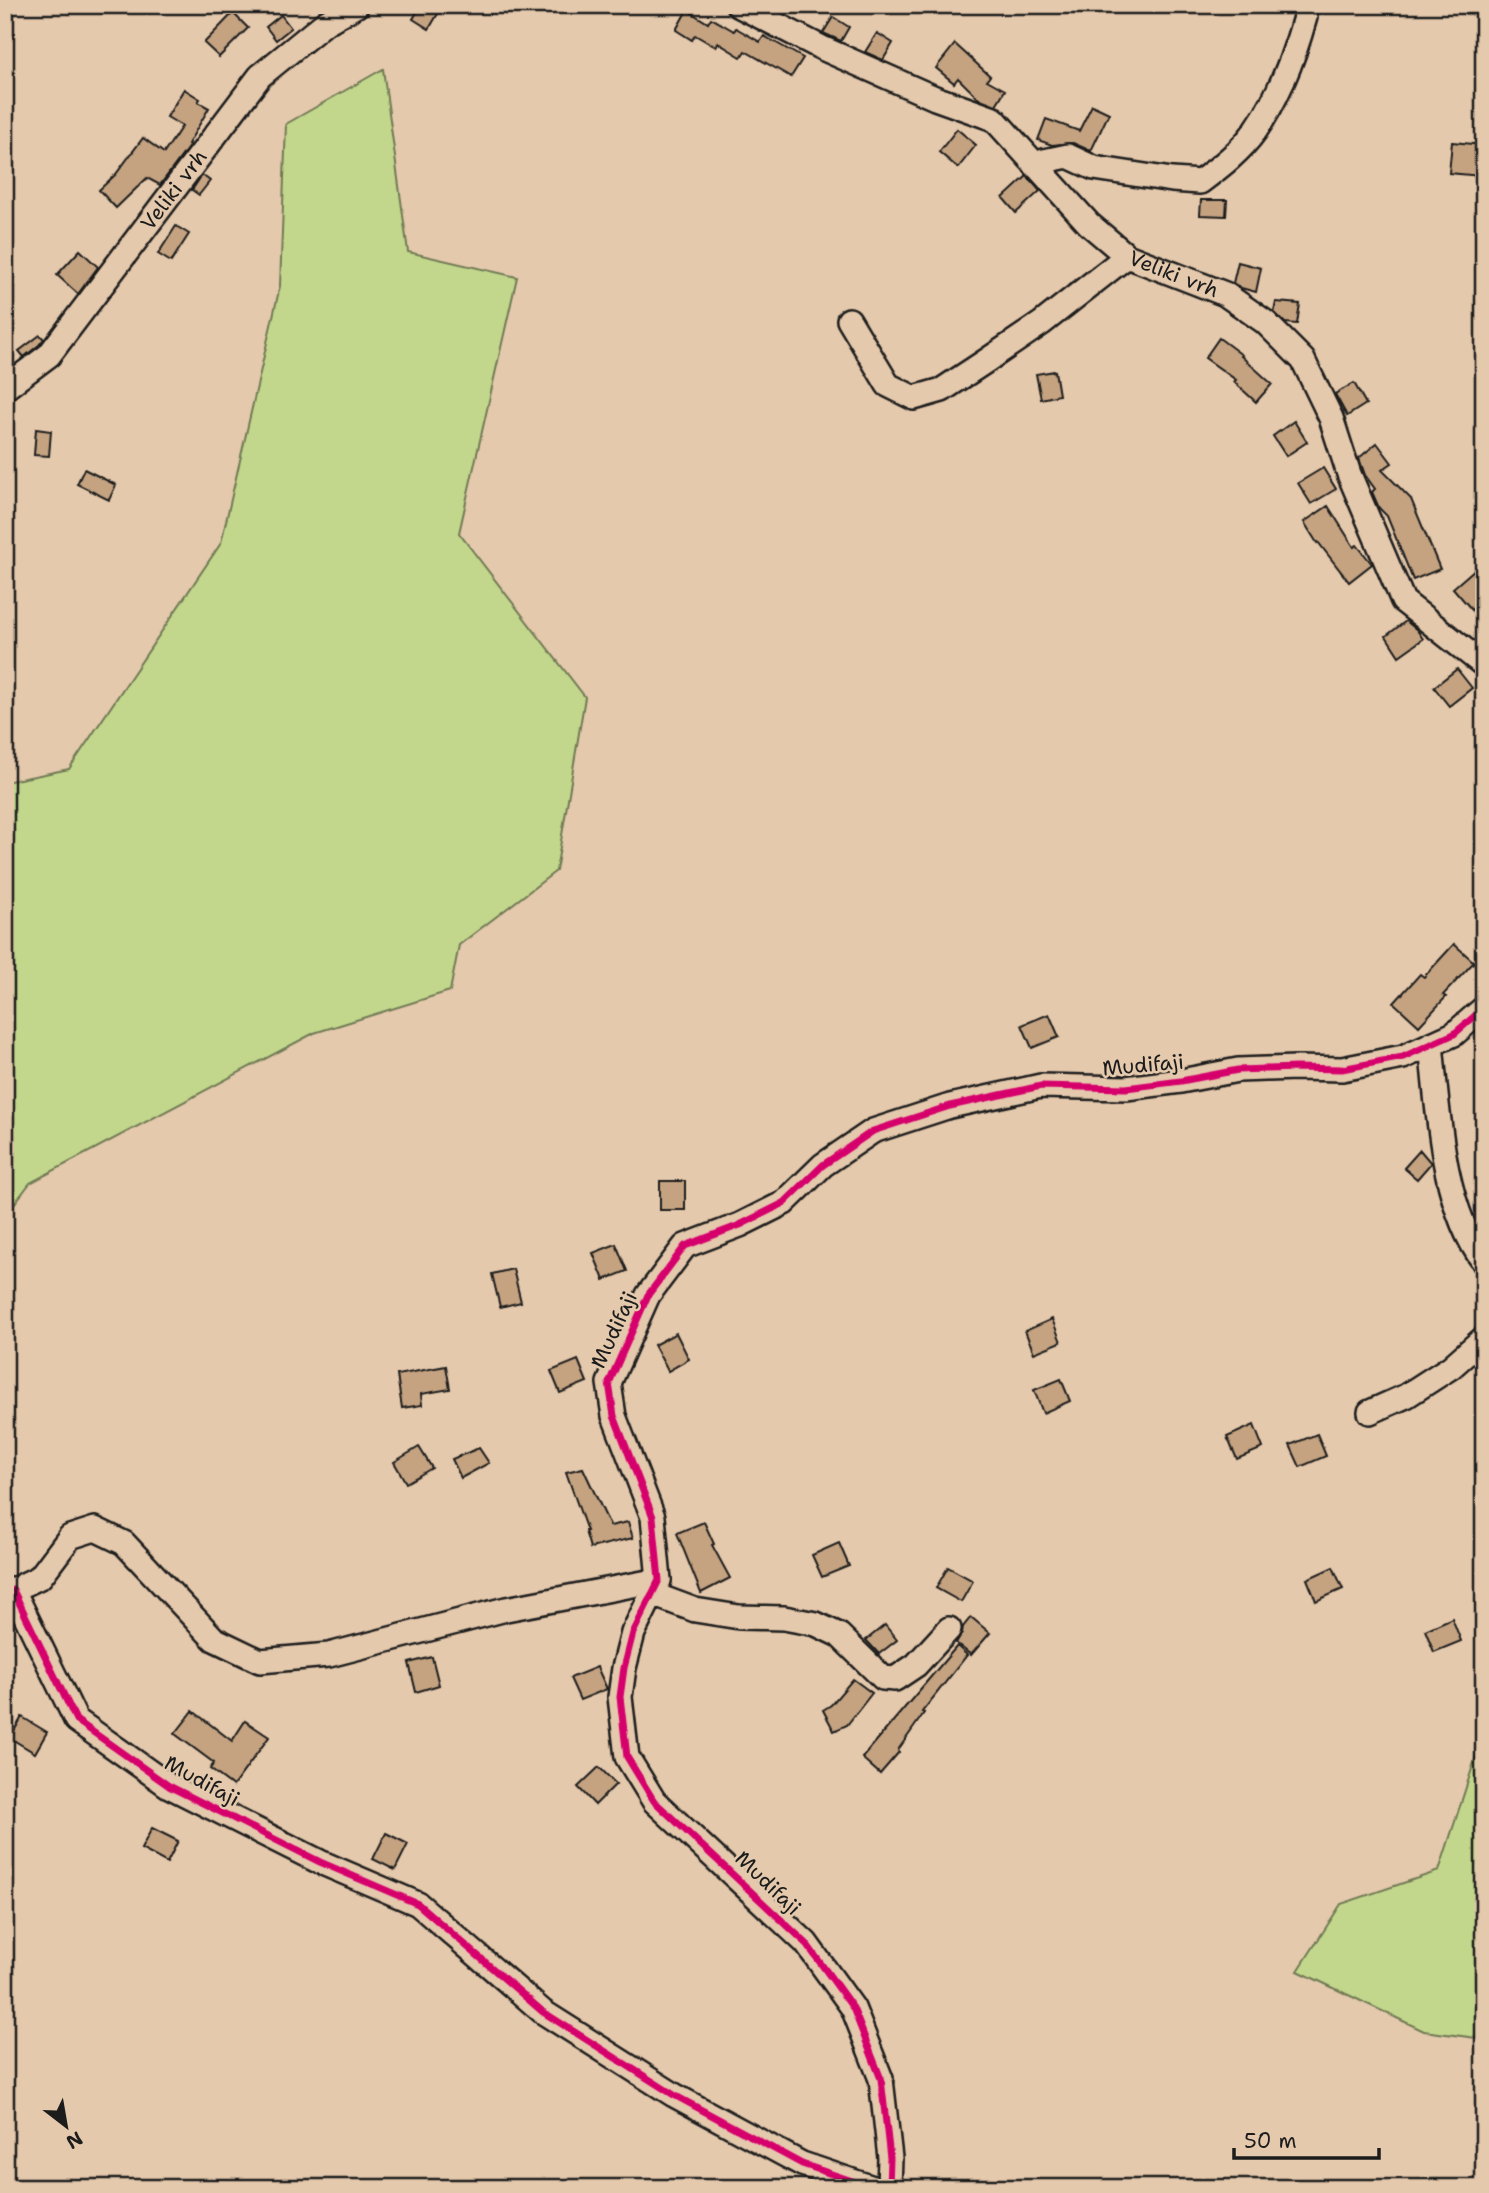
<svg xmlns="http://www.w3.org/2000/svg" width="1489" height="2193" font-family="'Shantell Sans',sans-serif">
<rect width="100%" height="100%" fill="#e5c9ac"/>
<filter id="ink" filterUnits="userSpaceOnUse"><feTurbulence type="fractalNoise" baseFrequency=".0143" numOctaves="2"/><feDisplacementMap in="SourceGraphic" scale="14" xChannelSelector="R" yChannelSelector="G"/><feConvolveMatrix kernelMatrix="1 2 1 2 8 2 1 2 1" color-interpolation-filters="sRGB"/></filter>
<g filter="url(#ink)">
<g fill="#c3d78c" stroke="#707a54" stroke-width="2">
<path d="M383,69L408,252L517,277L459,533L585,697L556,871L459,945L450,991L314,1033L30,1183L5,1216V782L69,769L221,543L280,286L286,124Z"/>
<path d="M1484,1741V2039L1424,2031L1298,1971L1341,1904L1439,1871L1479,1747Z"/>
</g>
<g fill="#c5a381" stroke="#1c1c1c" stroke-width="2">
<path d="M421,5H443L429,29L413,19Z"/>
<path d="M687,10L708,23L711,18L734,31L736,28L760,42L764,36L803,58L791,77L745,51L741,57L718,43L716,47L695,35L692,40L676,30Z"/>
<path d="M233,13L248,28L219,57L204,43Z"/>
<path d="M281,15L291,28L276,40L266,27Z"/>
<path d="M833,17L849,27L841,41L823,33Z"/>
<path d="M877,33L893,43L883,60L865,52Z"/>
<path d="M955,44L990,76L987,80L1005,90L996,105L978,98L958,78L954,83L936,68Z"/>
<path d="M184,89L200,99L198,102L209,108L188,144L190,145L160,185L147,178L116,208L99,190L116,174L143,138L164,153L182,126L167,117Z"/>
<path d="M1092,105L1109,113L1091,151L1073,143L1052,145L1038,140L1046,119L1079,131Z"/>
<path d="M957,129L976,145L958,168L939,152Z"/>
<path d="M1452,142L1483,145L1481,176L1449,173Z"/>
<path d="M202,175L210,181L199,195L192,190Z"/>
<path d="M1027,176L1040,191L1016,213L1003,198Z"/>
<path d="M1201,200H1227L1226,216L1200,215Z"/>
<path d="M176,226L189,234L171,262L158,254Z"/>
<path d="M80,250L98,267L78,294L57,275Z"/>
<path d="M1238,262L1261,268L1256,292L1241,288L1233,283Z"/>
<path d="M1276,302L1300,304L1297,324L1285,323L1274,312Z"/>
<path d="M40,335L44,339L39,345L24,357L19,351Z"/>
<path d="M1219,338L1242,355L1241,356L1272,384L1256,402L1234,382L1236,380L1205,358Z"/>
<path d="M1055,371L1059,395L1041,399L1036,374Z"/>
<path d="M1354,383L1366,404L1347,416L1335,394Z"/>
<path d="M1294,421L1307,442L1286,456L1273,436Z"/>
<path d="M36,429L51,431L49,456L34,455Z"/>
<path d="M1377,443L1392,463L1382,470L1411,499L1440,569L1413,580L1387,516L1379,508L1372,492L1375,489L1365,475L1359,458Z"/>
<path d="M1323,468L1336,489L1311,504L1298,483Z"/>
<path d="M84,469L116,485L109,500L77,484Z"/>
<path d="M1328,506L1354,547L1357,545L1372,564L1349,582L1318,542L1317,543L1304,522Z"/>
<path d="M1475,569L1484,579V624L1453,588Z"/>
<path d="M1406,621L1417,630L1423,639L1399,656L1386,636Z"/>
<path d="M1457,669L1472,688L1449,706L1434,687Z"/>
<path d="M1454,944L1474,962L1443,995L1446,997L1419,1026L1394,1003L1420,974L1424,977Z"/>
<path d="M1049,1014L1059,1037L1032,1048L1022,1025Z"/>
<path d="M1420,1150L1431,1163L1417,1179L1404,1168Z"/>
<rect x="660" y="1181" width="25" height="29"/>
<path d="M616,1244L627,1271L604,1280L593,1253Z"/>
<path d="M513,1269L521,1302L500,1307L492,1274Z"/>
<path d="M1052,1319L1061,1342L1034,1353L1025,1331Z"/>
<path d="M676,1333L689,1359L668,1371L654,1345Z"/>
<path d="M578,1360L587,1382L560,1393L551,1371Z"/>
<path d="M446,1366L450,1389L421,1394L422,1405L402,1408L397,1375Z"/>
<path d="M1061,1379L1070,1401L1043,1413L1034,1390Z"/>
<path d="M1254,1425L1263,1448L1237,1459L1227,1437Z"/>
<path d="M1317,1434L1326,1456L1300,1467L1290,1445Z"/>
<path d="M419,1447L432,1468L406,1483L394,1462Z"/>
<path d="M479,1448L489,1463L461,1478L452,1459Z"/>
<path d="M583,1468L610,1526L628,1522L633,1538L590,1548L585,1531H587L566,1472Z"/>
<path d="M704,1522L714,1544L712,1545L730,1578L701,1593L677,1533Z"/>
<path d="M839,1543L849,1566L822,1577L812,1555Z"/>
<path d="M948,1567L973,1581L961,1602L936,1588Z"/>
<path d="M1333,1567L1343,1589L1316,1601L1307,1579Z"/>
<path d="M971,1617L990,1633L971,1655L956,1643L962,1633L963,1627Z"/>
<path d="M1452,1618L1461,1641L1434,1652L1425,1630Z"/>
<path d="M885,1625L897,1640L879,1654L866,1640Z"/>
<path d="M957,1646L967,1655L922,1712L924,1713L898,1750L899,1752L880,1774L862,1758Z"/>
<path d="M432,1657L439,1685L416,1692L409,1663Z"/>
<path d="M597,1667L607,1689L580,1700L570,1678Z"/>
<path d="M853,1679L872,1693L847,1725L834,1731L823,1710L831,1705Z"/>
<path d="M193,1711L232,1741L245,1721L269,1737L233,1786L210,1769L214,1763L175,1734Z"/>
<path d="M22,1717L47,1732L35,1753L10,1738Z"/>
<path d="M599,1767L616,1784L595,1805L578,1787Z"/>
<path d="M152,1828L178,1841L167,1863L141,1849Z"/>
<path d="M386,1833L408,1844L395,1870L373,1859Z"/>
</g>
<g fill="none" stroke-linecap="round" stroke-linejoin="round">
<g stroke="#1c1c1c" stroke-width="28">
<g id="minor">
<path id="s1" d="M738,5L822,48L935,98L994,119L1089,224L1127,256L1225,294L1265,322L1303,360L1331,418L1349,474L1403,601L1484,665"/>
<path d="M1036,166L1044,161L1068,156L1094,168L1172,180L1200,182C1220,167 1241,151 1255,131C1279,97 1294,57 1305,17"/>
<path d="M849,320L888,385L914,398L942,390L986,361L1042,323L1127,256"/>
<path id="s2" d="M5,388L49,355L260,76L325,23L357,5"/>
<path d="M1431,1044C1438,1112 1442,1206 1484,1262"/>
<path d="M1370,1412L1406,1396L1451,1367L1484,1338"/>
<path d="M5,1588L13,1590L40,1577L70,1537L95,1529L124,1543L214,1639L260,1661L329,1655L506,1609L659,1580"/>
<path d="M13,1590L76,1720L169,1786L320,1862L418,1904L543,2012L674,2095L802,2164L873,2188"/>
<path d="M652,1594L695,1610L739,1617L784,1618L816,1624L839,1635L883,1678L895,1679L916,1665L949,1629"/>
<path d="M889,2188L890,2158L881,2079L853,2008L806,1943L654,1801L627,1757L620,1697L624,1668L633,1633L659,1580L653,1517L614,1416L609,1383L648,1295L685,1246L740,1225L784,1203L823,1165L873,1131L950,1106L1041,1086L1126,1088L1181,1081L1238,1070L1296,1068L1342,1069L1403,1057L1454,1034L1484,1008"/>
</g>
</g>
<use href="#minor" stroke="#e5c9ac" stroke-width="23"/>
<g stroke="#e5c9ac" stroke-width="11">
<g id="cycleway">
<path d="M13,1590L76,1720L169,1786L320,1862L418,1904L543,2012L674,2095L802,2164L873,2188"/>
<path d="M889,2188L890,2158L881,2079L853,2008L806,1943L654,1801L627,1757L620,1697L624,1668L633,1633L659,1580L653,1517L614,1416L609,1383L648,1295L685,1246L740,1225L784,1203L823,1165L873,1131L950,1106L1041,1086L1126,1088L1181,1081L1238,1070L1296,1068L1342,1069L1403,1057L1454,1034L1484,1008"/>
</g>
</g>
<use href="#cycleway" stroke="#d6006c" stroke-width="7"/>
</g>
</g>
<g text-anchor="middle" dominant-baseline="central" stroke-width="5" stroke-linejoin="round" paint-order="stroke">
<g font-size="21" fill="#1c1c1c" stroke="#e5c9ac">
<text stroke="none"><textPath href="#s2" startOffset="262">Veliki vrh</textPath></text>
<text stroke="none"><textPath href="#s1" startOffset="522">Veliki vrh</textPath></text>
<text transform="translate(1143 1065) rotate(-5)">Mudifaji</text>
<text transform="translate(614 1330) rotate(-65)">Mudifaji</text>
<text transform="translate(202 1781) rotate(29)">Mudifaji</text>
<text transform="translate(768 1883) rotate(44)">Mudifaji</text>
</g>
</g>
<rect width="1489" height="2193" fill="none" stroke="#e5c9ac" stroke-width="28"/>
<rect x="14" y="14" width="1461" height="2165" fill="none" stroke="#1c1c1c" stroke-width="2.5" filter="url(#ink)"/>
<g transform="translate(66 2126) rotate(149)" stroke="#e5c9ac" stroke-width="5" paint-order="stroke">
<path d="M0-5L12 26L0 18L-12 26Z" fill="#1c1c1c"/>
<text y="-10" font-size="19" font-weight="bold" text-anchor="middle" fill="#1c1c1c">N</text>
</g>
<path d="M1234 2148v10h145v-10" fill="none" stroke="#1c1c1c" stroke-width="3.5"/>
<text x="1244" y="2148" font-size="21" fill="#1c1c1c" stroke="#e5c9ac" stroke-width="5" paint-order="stroke">50 m</text>
</svg>
